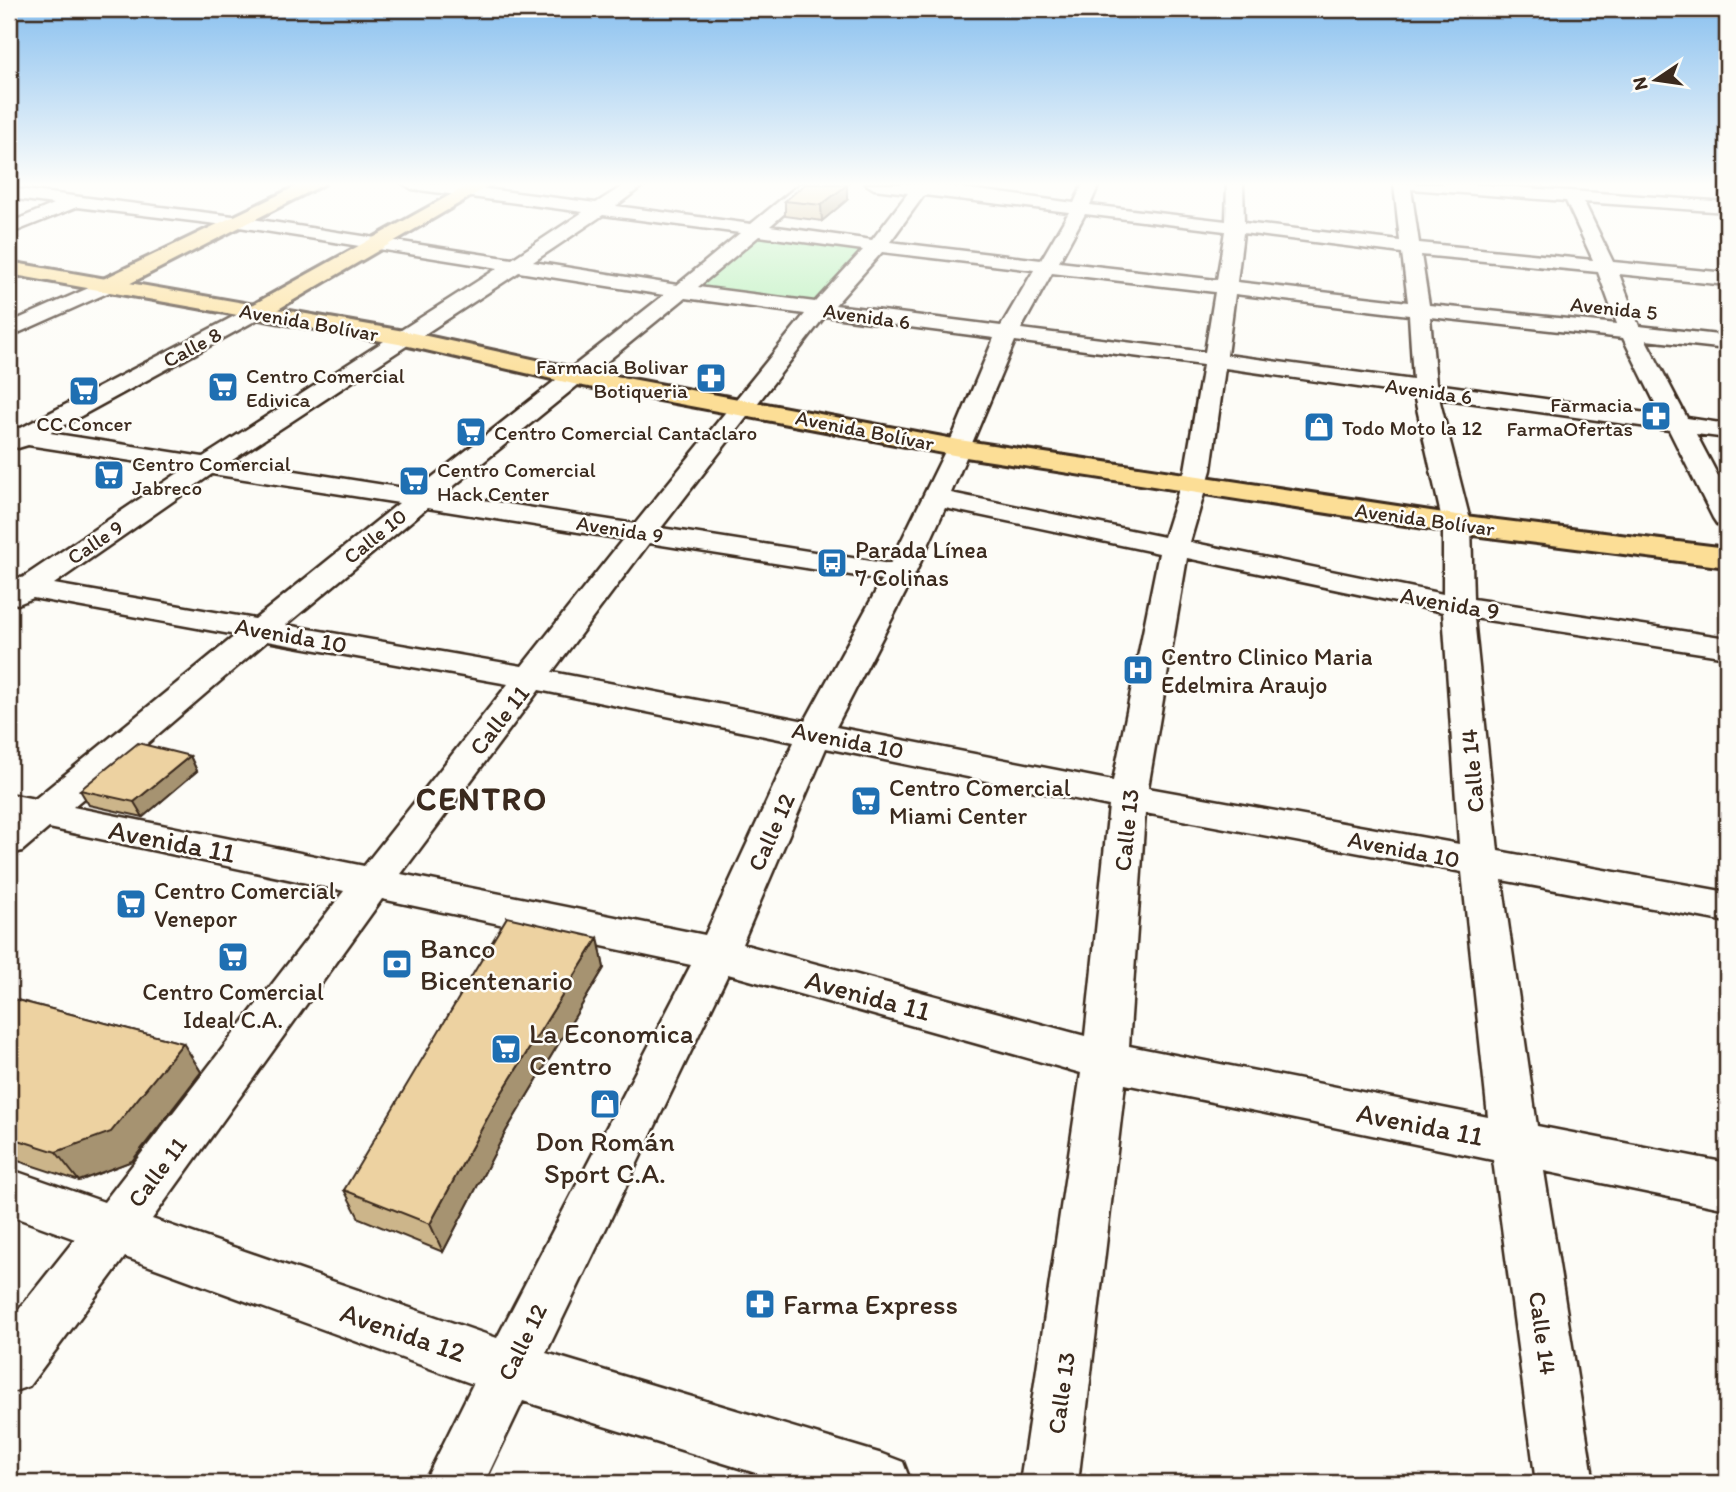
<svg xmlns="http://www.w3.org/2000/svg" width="1736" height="1492" font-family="Itim,sans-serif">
<rect width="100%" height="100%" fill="#fdfcf7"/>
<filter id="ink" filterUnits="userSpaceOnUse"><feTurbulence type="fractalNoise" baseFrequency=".0143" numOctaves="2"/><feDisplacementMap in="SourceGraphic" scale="14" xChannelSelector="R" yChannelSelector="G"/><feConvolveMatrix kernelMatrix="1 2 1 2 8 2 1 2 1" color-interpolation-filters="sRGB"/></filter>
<g filter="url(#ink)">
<path fill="#b1eeb4" stroke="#768c69" stroke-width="2" d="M755,231L877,246L820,309L678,291Z"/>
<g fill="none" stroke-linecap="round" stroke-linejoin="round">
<g stroke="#3b2a1e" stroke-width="5">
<g id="minor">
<path d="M404,184H446L596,203L626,184H645L616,206L751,224L800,184H818L770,226L872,240L908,193L874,189L866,184H932L1074,203L1083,184H1099L1090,205L1226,221L1227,184H1243L1244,223L1400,241L1394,184H1470L1727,202V212L1584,202L1613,262L1727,273V285L1619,274L1639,326L1727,336V349L1646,340L1687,418L1727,424V438L1696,434L1727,493V526L1717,524L1713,518L1669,430L1439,398L1471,524L1473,599L1727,638V657L1474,618L1498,851L1727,892V922L1502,880L1537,1126L1727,1163V1209L1544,1171L1594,1483H1536L1493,1160L1125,1084L1078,1483H1020L1081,1073L728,974L546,1353L882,1454L903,1462L911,1483H788L523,1401L484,1483H424L473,1384L125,1257L29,1386L9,1393V1322L75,1239L9,1215V1169L104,1202L344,891L49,828L22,851L9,855V794L35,799L236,635L33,598L18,604L9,602V576L22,578L184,469L28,445L18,448L9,445V427L21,428L248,309H262L265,313L262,317L50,433L203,457L498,268L233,226L77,207L9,234V223L54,204L9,198V188L233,216L512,259L583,212L412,189ZM1411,189L1566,201L1593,260L1419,243ZM924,195L1069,212L1041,260L890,242ZM1085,214L1225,231L1217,280L1059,262ZM603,215L740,233L677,285L533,262ZM1243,233L1402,253L1408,302L1237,282ZM759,236L863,250L815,302L698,287ZM882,252L1034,270L1001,326L835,305ZM1421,255L1598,272L1617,324L1429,305ZM519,272L664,295L416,490L231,461ZM1052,273L1215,292L1205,352L1021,329ZM1235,294L1409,315L1413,380L1227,355ZM685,298L805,314L635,524L444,494ZM825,316L994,338L954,433L890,564L661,528ZM1430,317L1623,338L1661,415L1436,384ZM1015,341L1203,365L1185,470L1164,537L951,493ZM1225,368L1414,395L1443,524V594L1190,542L1211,470ZM212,474L399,503L255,619L54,584ZM427,508L623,539L522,666L286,625ZM945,508L1159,553L1113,781L836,727L915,574ZM649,543L882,580L805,721L552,672ZM1187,558L1443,612L1459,844L1148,788ZM267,641L508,684L364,866L73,807ZM539,690L794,742L705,935L401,874ZM826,748L1109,806L1085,1036L742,944ZM1145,813L1462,872L1488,1117L1129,1046ZM382,899L691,965L497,1338L152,1219Z"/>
<path d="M107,280L117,286L114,290L9,337V323Z"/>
</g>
</g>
<g stroke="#3b2a1e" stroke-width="6">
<g id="major">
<path d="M301,184H324L115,291H99L96,286L99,281Z"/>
<path d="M470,184H492L263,318H247L243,313L247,308Z"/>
</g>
</g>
<g stroke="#3b2a1e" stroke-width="6">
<path id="highway" d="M9,262L404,331L578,369L959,440L1457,515L1727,548V567L1457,533L959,456L578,385L404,345L9,274Z"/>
</g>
<use href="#minor" fill="#fdfcf7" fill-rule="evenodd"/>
<use href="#major" fill="#fcde96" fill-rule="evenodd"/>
<use href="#highway" fill="#fcde96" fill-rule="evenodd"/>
</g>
<g fill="#ccb58a" stroke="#3b2a1e" stroke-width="2">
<path d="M847,200L822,221L785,216V201Z"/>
<path d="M190,756L197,771L143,817L89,805L80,790Z"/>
<path d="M598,938L604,968L506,1131L443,1252L359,1218L344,1190Z"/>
<path d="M9,998L183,1043L201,1072L132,1161L79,1181L9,1158Z"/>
</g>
<g fill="#a69371" stroke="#3b2a1e" stroke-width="2">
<path d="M847,185V200L822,221L821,205Z"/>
<path d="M190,756L197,771L143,817L134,802Z"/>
<path d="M598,938L604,968L506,1131L443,1252L430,1224L496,1102Z"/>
<path d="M183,1043L201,1072L132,1161L79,1181L56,1152Z"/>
</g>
<g fill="#edd2a1" stroke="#3b2a1e" stroke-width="2">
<path d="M805,184H833L847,185L821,205L785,201Z"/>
<path d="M138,743L190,756L134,802L80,790Z"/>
<path d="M507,917L598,938L496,1102L430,1224L344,1190Z"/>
<path d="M9,998L183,1043L111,1132L56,1152L9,1137Z"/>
</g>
</g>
<linearGradient id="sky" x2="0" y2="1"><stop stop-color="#89c0ef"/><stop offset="0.47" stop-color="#fefefb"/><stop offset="1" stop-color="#fefefb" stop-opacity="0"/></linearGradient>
<rect width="1736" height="392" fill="url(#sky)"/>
<defs>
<g id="pharmacy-square" transform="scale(1.575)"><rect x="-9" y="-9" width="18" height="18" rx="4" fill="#1f6fb2" stroke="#fdfcf7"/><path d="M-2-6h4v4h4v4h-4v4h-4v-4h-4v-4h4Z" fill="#fff"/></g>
<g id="supermarket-square" transform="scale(1.575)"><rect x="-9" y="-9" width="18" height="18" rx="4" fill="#1f6fb2" stroke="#fdfcf7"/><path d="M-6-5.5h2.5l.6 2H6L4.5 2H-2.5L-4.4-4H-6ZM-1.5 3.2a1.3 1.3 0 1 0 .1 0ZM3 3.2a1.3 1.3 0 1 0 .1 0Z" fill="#fff"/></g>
<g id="shop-square" transform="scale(1.575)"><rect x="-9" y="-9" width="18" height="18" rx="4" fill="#1f6fb2" stroke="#fdfcf7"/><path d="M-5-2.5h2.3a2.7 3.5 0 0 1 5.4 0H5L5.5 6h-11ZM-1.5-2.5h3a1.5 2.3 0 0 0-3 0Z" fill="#fff"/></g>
<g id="bus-square" transform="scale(1.575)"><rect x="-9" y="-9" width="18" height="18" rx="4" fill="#1f6fb2" stroke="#fdfcf7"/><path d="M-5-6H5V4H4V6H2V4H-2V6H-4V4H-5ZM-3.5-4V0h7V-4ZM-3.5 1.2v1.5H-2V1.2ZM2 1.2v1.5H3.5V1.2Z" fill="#fff"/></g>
<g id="hospital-square" transform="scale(1.575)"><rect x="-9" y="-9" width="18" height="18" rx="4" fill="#1f6fb2" stroke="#fdfcf7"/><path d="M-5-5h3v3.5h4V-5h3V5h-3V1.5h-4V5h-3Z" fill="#fff"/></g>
<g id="bank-square" transform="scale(1.575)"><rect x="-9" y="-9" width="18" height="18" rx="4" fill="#1f6fb2" stroke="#fdfcf7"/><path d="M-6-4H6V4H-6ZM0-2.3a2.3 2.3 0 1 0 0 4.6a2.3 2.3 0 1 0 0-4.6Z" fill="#fff"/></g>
</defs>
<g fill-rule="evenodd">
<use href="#pharmacy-square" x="711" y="378"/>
<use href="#supermarket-square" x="223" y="387"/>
<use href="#supermarket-square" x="84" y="391"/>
<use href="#pharmacy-square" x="1656" y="416"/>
<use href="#shop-square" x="1319" y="427"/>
<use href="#supermarket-square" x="471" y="432"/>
<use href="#supermarket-square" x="109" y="475"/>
<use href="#supermarket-square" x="414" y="481"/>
<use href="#bus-square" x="832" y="563"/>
<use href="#hospital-square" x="1138" y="670"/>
<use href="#supermarket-square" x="866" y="801"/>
<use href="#supermarket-square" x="131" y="904"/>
<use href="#supermarket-square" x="233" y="957"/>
<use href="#bank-square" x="397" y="964"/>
<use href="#supermarket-square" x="506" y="1049"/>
<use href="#shop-square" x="605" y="1104"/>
<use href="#pharmacy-square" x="760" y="1304"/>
</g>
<g text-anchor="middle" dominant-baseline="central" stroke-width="5" stroke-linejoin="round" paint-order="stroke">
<g font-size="21" fill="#3b2a1e" stroke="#fdfcf7">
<text transform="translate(1614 308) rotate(6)">Avenida 5</text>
<text transform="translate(867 316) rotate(8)">Avenida 6</text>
<text transform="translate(309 322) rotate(10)">Avenida Bolívar</text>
<text transform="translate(192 347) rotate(-28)">Calle 8</text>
<text transform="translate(1429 391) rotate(8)">Avenida 6</text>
<text transform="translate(865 430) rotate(11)">Avenida Bolívar</text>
<text transform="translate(1425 519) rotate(8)">Avenida Bolívar</text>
<text transform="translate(620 529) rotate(9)">Avenida 9</text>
<text transform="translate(375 536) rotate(-39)">Calle 10</text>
<text transform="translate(95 542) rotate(-34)">Calle 9</text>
</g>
<g font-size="21" fill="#3b2a1e" stroke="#fdfcf7" text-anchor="start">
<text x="688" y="366" text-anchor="end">Farmacia Bolivar<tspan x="688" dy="24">Botiqueria</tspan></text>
<text x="246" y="375">Centro Comercial<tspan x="246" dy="24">Edivica</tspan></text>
<text x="1633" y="404" text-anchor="end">Farmacia<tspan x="1633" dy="24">FarmaOfertas</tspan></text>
<text x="84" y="423" text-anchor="middle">CC Concer</text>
<text x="1342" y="427">Todo Moto la 12</text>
<text x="494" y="432">Centro Comercial Cantaclaro</text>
<text x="132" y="463">Centro Comercial<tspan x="132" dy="24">Jabreco</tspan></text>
<text x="437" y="469">Centro Comercial<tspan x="437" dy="24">Hack Center</tspan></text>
</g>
<g font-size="24" fill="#3b2a1e" stroke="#fdfcf7" text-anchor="start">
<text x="855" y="549">Parada Línea<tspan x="855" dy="28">7 Colinas</tspan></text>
<text x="1161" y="656">Centro Clinico Maria<tspan x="1161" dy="28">Edelmira Araujo</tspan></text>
<text x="889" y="787">Centro Comercial<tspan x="889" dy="28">Miami Center</tspan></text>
<text x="154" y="890">Centro Comercial<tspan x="154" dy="28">Venepor</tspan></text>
<text x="233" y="991" text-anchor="middle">Centro Comercial<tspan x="233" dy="28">Ideal C.A.</tspan></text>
</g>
<g font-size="24" fill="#3b2a1e" stroke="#fdfcf7">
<text transform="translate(1450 603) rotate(10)">Avenida 9</text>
<text transform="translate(291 635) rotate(10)">Avenida 10</text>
<text transform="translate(499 720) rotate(-52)">Calle 11</text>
<text transform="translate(848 740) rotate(11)">Avenida 10</text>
<text transform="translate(1472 771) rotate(-95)">Calle 14</text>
<text transform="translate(1126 830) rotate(-84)">Calle 13</text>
<text transform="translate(771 832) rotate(-66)">Calle 12</text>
<text transform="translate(1404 849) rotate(11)">Avenida 10</text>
<text transform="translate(157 1172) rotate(-53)">Calle 11</text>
<text transform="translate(1543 1333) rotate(82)">Calle 14</text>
<text transform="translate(522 1342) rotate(-64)">Calle 12</text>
<text transform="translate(1061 1393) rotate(-82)">Calle 13</text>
</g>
<g font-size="28" fill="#3b2a1e" stroke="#fdfcf7">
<text transform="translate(172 841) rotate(11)">Avenida 11</text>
<text transform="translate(868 995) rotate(15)">Avenida 11</text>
<text transform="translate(1420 1124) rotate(11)">Avenida 11</text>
<text transform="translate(403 1332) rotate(19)">Avenida 12</text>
</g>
<g font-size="28" fill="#3b2a1e" stroke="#fdfcf7" text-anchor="start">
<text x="420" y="948">Banco<tspan x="420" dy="32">Bicentenario</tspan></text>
<text x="529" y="1033">La Economica<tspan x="529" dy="32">Centro</tspan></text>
<text x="605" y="1141" text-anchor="middle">Don Román<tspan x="605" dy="32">Sport C.A.</tspan></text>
<text x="783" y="1304">Farma Express</text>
</g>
<g font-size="32" font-weight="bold" letter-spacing="2" fill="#3b2a1e" stroke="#fdfcf7">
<text x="482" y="799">CENTRO</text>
</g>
</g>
<rect width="1736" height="1492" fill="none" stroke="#fdfcf7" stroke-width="35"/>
<rect x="18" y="18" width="1701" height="1457" fill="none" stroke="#3b2a1e" stroke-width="2.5" filter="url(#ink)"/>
<g transform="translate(1656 80) rotate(257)" stroke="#fdfcf7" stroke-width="5" paint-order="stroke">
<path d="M0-5L12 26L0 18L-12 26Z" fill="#3b2a1e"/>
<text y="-10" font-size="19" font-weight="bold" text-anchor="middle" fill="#3b2a1e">N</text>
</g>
</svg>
